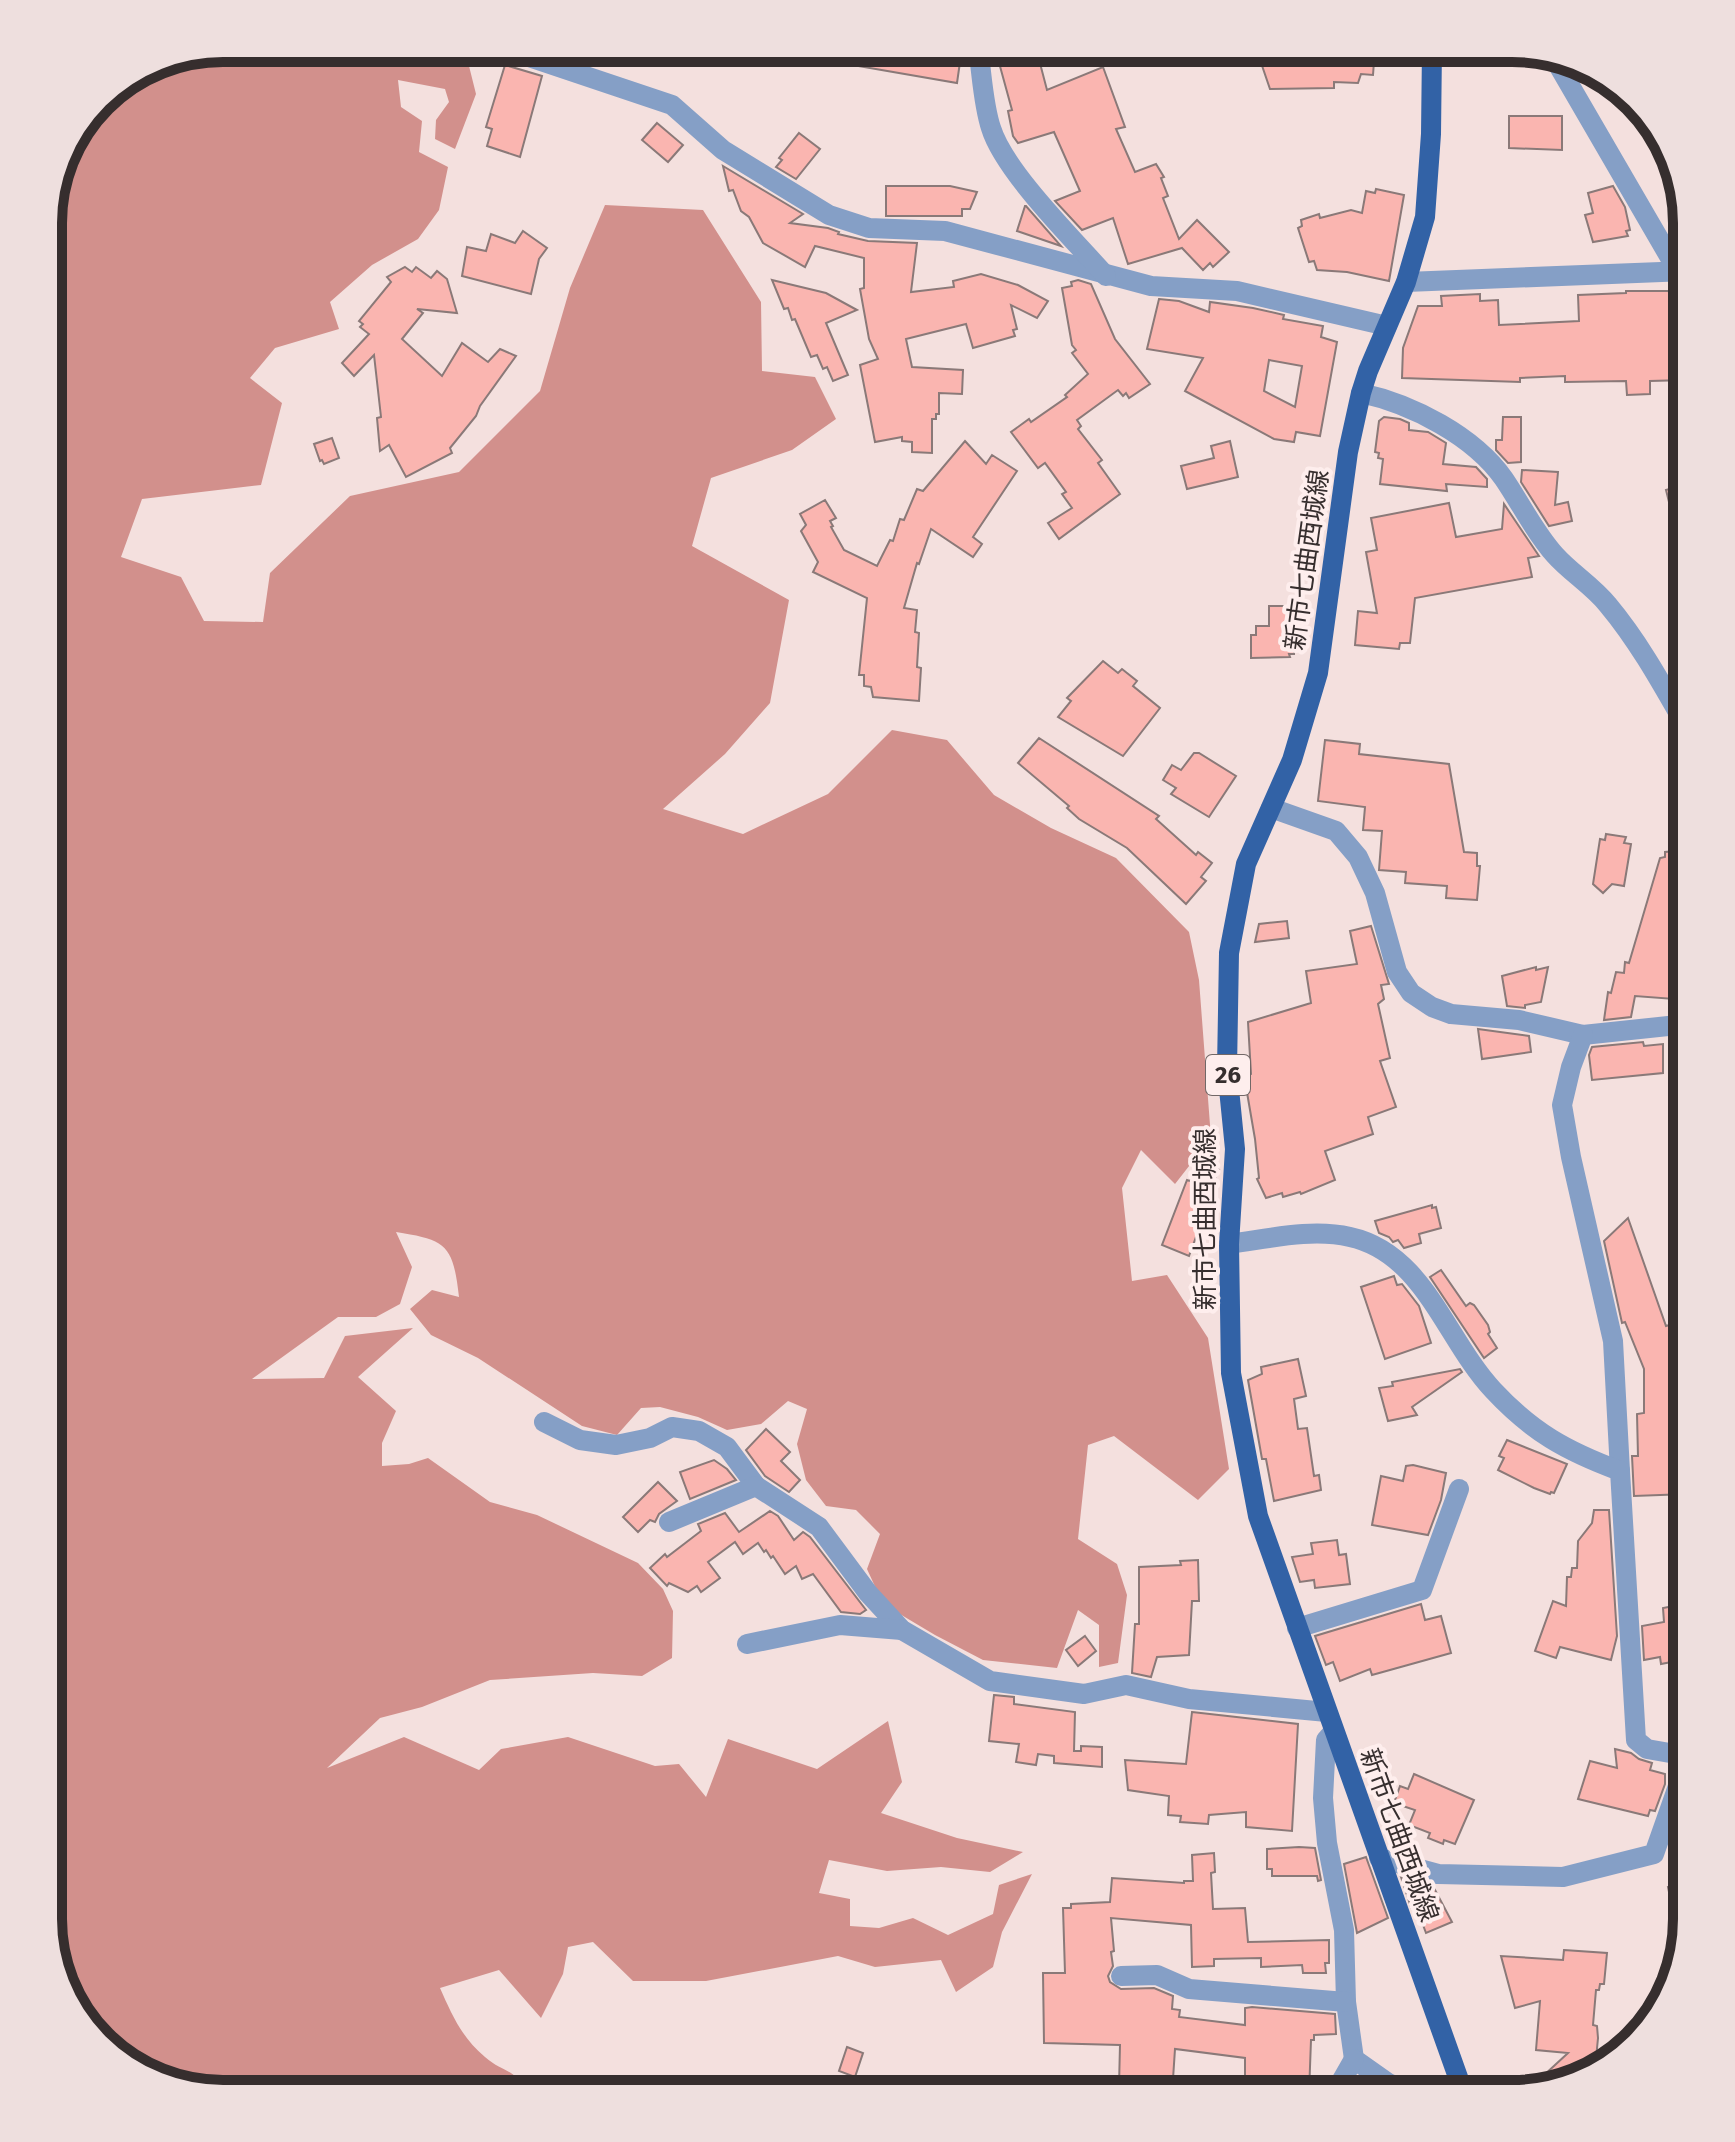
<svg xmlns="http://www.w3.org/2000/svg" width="1735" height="2142" font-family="'Fira Sans','Noto Sans JP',sans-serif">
<rect width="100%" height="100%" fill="#f4e0de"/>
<path fill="#d2908c" d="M223,48H447L468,62L476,94L455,149L435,139L436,120L449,102L445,89L398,80L401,107L422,121L419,152L448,167L439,210L418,239L372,265L330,302L339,329L275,348L250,378L282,403L261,485L142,499L121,557L181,577L204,621L263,622L270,573L350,496L459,472L540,391L570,288L605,205L703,210L761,302L762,371L815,377L836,419L792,450L711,478L692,546L789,600L770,703L725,754L663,809L743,834L828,794L892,730L947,740L994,795L1051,828L1116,858L1189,932L1199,980L1211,1138L1175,1184L1141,1150L1122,1188L1132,1281L1167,1275L1208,1338L1229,1469L1198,1500L1114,1436L1088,1445L1078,1539L1117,1564L1127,1595L1118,1663L1099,1667V1625L1078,1610L1057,1668L983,1660L935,1635L883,1604L867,1569L880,1534L856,1510L826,1506L806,1480L797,1444L807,1409L788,1401L761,1424L727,1430L698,1417L660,1407L641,1408L617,1435L582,1426L478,1358L431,1335L410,1309L432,1290L459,1297C453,1245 447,1240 396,1232L412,1267L400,1304L376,1317H338L252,1379L324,1378L345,1336L413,1328L358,1377L396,1411L382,1443V1466L409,1464L428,1458L490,1502L537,1515L638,1563L663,1589L673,1611L672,1658L642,1676L593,1673L490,1680L422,1707L380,1718L327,1768L404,1737L479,1770L501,1749L568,1737L655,1766L679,1764L706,1797L728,1739L817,1769L888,1721L902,1782L881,1813L957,1838L1023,1852L990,1872L941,1867L887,1871L829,1860L819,1893L850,1899V1926L879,1928L913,1918L948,1935L993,1914L999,1885L1032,1874L1002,1932L993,1967L956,1992L941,1960L875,1967L838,1956L706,1981H633L593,1942L568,1947L563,1974L541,2018L499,1970L440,1988C452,2015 462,2038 485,2057C504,2074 516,2067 526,2094H223L145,2076L78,2017L48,1919V211L66,145L107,92L157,61Z"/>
<g fill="#fab5b0" stroke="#8a7978" stroke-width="2" fill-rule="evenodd">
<path d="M807,48H962L957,83L806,57Z"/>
<path d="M995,48H1036L1047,90L1103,67L1125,127L1116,129L1135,172L1156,164L1164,177L1161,178L1168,196L1163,198L1179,239L1197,220L1229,252L1213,267L1210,263L1203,270L1182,248L1128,264L1113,218L1082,230L1055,201L1080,191L1054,132L1018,143L1013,136L1008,111L1012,110Z"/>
<path d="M1256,48H1375L1373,75L1361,74L1358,83L1334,82V88L1270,89Z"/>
<path d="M505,65L542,76L520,157L487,146L492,129L486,127Z"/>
<path d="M1509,116H1562V150L1509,148Z"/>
<path d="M657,123L683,145L668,162L642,140Z"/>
<path d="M799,133L820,149L796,179L776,167L782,160L779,158Z"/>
<path d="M723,166L803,214L790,223L828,228L839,232L838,234L868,241L917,243L911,292L954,287L953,281L981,274L1018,285L1048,301L1037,318L1011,305L1017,329L1013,330L1015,336L973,348L966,324L906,339L912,367L963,370L962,394L939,393V414H936V419H932V453L912,452V442L902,441V437L875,442L860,365L878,359L869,339L860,289L864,288V258L815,246L805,267L763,243L749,217L741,211L733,190L729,191Z"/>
<path d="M886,186H950L977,192L970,209H962V216H886Z"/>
<path d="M1613,186L1625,207L1630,230L1626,231L1628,236L1593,242L1585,215L1593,213L1588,193Z"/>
<path d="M1376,189L1404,195L1389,281L1347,272L1317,270L1314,261L1309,262L1298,228L1302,226L1301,220L1319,214L1320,218L1351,210L1362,213L1366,191L1375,193Z"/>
<path d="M1025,206H1026L1061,246L1017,231Z"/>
<path d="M523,231L547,248L539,259L531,294L462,276L467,247L486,251L491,234L515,243Z"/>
<path d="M405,267L412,272L416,267L431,278L437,271L447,279L457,313L417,309L423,313L402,339L442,376L462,343L488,362L500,349L516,356L480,406L476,416L450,448L452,453L406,477L389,445L380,451L377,418L381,417L374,355L354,376L342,363L369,334L360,327L363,324L359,321L391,282L387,277Z"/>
<path d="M772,280L826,293L857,310L826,323L848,375L833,381L827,367L823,369L817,355L811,357L795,319L792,320L788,308L784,309Z"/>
<path d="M1078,280L1091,284L1115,339L1150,384L1129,398L1126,393L1123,396L1118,390L1077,420L1081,426L1078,429L1102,460L1098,463L1120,494L1059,539L1048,523L1072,508L1062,494L1066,492L1045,463L1038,468L1011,432L1029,419L1031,422L1067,397L1065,395L1088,374L1072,353L1076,350L1072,345L1062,288L1072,286L1071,282Z"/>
<path d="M1626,291H1668L1677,299L1687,318V380L1650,381V394L1627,395L1626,381L1565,382V376L1520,378V382L1402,378L1403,348L1418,306H1442L1441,296L1480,294V301L1498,300L1499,325L1579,321L1578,295L1626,293Z"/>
<path d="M1159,299L1179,301L1209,312L1210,302L1253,308L1284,315L1283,319L1323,326L1321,337L1337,342L1320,436L1296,432L1294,442L1274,439L1185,391L1203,358L1147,349ZM1269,360L1302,366L1295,407L1264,391Z"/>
<path d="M1384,417L1400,419L1409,423V430L1428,432L1446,443L1443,464L1476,467L1487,479V487L1446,484L1447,491L1380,484L1383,459L1378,458L1379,453L1375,452L1379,421Z"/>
<path d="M1503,417H1521V462L1508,463L1496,450V440H1502Z"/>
<path d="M332,438L339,458L324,464L322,460L320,461L314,444Z"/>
<path d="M965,441L986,464L992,455L1017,471L973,537L982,544L973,557L931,529L919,564L917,563L904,608L917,610L915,632L919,633L917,667L921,668L919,701L873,697L871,687L864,686V675H859L867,598L813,572L818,562L801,531L806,525L800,514L825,500L836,518L830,521L833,526L831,527L844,550L877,566L890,540L893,541L900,519L904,520L917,489L923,491Z"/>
<path d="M1230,441L1238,477L1187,489L1181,466L1214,458L1211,446Z"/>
<path d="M1522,470L1558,472L1555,505L1568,502L1572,521L1549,526L1521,482Z"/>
<path d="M1687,484V549L1681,550L1666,490Z"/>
<path d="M1449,503L1456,537L1502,529L1504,504L1539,556L1528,558L1532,577L1415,598L1410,643H1400L1399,649L1355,645L1358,611L1377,613L1366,552L1377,550L1371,518Z"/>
<path d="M1269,606H1298V622H1294V654H1289L1290,657L1251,658V635H1256V626H1269Z"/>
<path d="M1103,661L1118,673L1122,669L1137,681L1133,686L1160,708L1123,756L1058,717L1071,701L1067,698Z"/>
<path d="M1039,738L1159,816L1156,819L1196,855L1198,852L1212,863L1201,877L1206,881L1186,904L1127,848L1079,819L1067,808L1069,806L1018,763Z"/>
<path d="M1325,740L1360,744L1359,754L1449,764L1464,852L1477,853V866H1480L1477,900L1446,898L1447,886L1405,883L1406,872L1379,870L1382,831L1363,830L1365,807L1318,801Z"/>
<path d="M1194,753H1199L1236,776L1209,817L1171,794L1176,788L1163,780L1172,765L1181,770Z"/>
<path d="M1606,834L1626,837L1624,843L1631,844L1624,886L1612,884L1603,893L1593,884L1600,839L1605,840Z"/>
<path d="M1687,850V968L1674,969V999L1635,996L1631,1017L1604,1020L1608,992L1611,993L1616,972L1624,973L1625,962L1629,963L1660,858L1665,857V852Z"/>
<path d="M1287,921L1289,938L1255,942L1259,924Z"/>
<path d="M1371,926L1389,984L1381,985L1384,999L1378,1004L1390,1058L1380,1061L1396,1107L1368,1117L1373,1134L1325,1151L1335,1180L1301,1194L1300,1192L1283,1197L1282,1193L1266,1198L1257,1179L1259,1178L1255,1139L1244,1075L1251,1074L1248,1022L1311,1003L1306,971L1357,964L1350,931Z"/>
<path d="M1536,967V970L1548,967L1541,1002L1525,1005V1008L1507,1006L1502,976Z"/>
<path d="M1478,1029L1529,1036L1531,1052L1482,1059Z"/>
<path d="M1643,1042L1644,1046L1663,1044V1073L1592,1080L1589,1055L1592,1047Z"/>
<path d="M1208,1163L1219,1170L1202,1207L1208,1204L1189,1256L1162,1245L1187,1180L1190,1181Z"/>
<path d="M1432,1205V1208L1436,1207L1441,1228L1419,1234L1421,1243L1404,1248L1398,1240L1393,1242L1389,1237L1379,1233L1375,1221Z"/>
<path d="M1628,1218L1666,1326L1687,1320V1494L1634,1496L1632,1456H1638L1637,1414L1644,1413V1369L1625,1322L1622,1323L1604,1241Z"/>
<path d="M1441,1270L1466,1306L1470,1303L1474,1305L1488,1325L1490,1332L1488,1334L1497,1348L1484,1358L1430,1277Z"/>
<path d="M1394,1276L1397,1285L1402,1284L1419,1306L1431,1343L1385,1359L1361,1287Z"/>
<path d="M1298,1359L1306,1396L1294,1399L1298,1429L1307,1428L1314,1476L1319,1475L1321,1490L1274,1501L1266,1459H1262L1248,1380L1262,1374L1261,1367Z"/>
<path d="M1460,1369L1462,1372L1412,1407L1417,1415L1388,1421L1379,1388L1393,1386L1392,1382Z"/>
<path d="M766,1429L790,1452L781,1461L800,1480L789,1492L765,1476L746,1450Z"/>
<path d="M1507,1440L1567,1464L1554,1493L1551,1492L1550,1494L1534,1488L1498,1470L1504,1458L1499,1456Z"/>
<path d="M714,1460L727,1469L736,1480L690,1499L680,1472Z"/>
<path d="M1413,1465L1446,1473L1441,1500L1428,1535L1372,1525L1381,1476L1403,1481L1406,1466Z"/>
<path d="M658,1482L677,1501L659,1514L655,1522L650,1520L638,1532L623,1517Z"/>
<path d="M1594,1510H1609L1617,1636L1611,1660L1560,1647L1556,1658L1535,1651L1553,1601L1566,1606L1567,1577H1571L1572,1568H1577L1578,1541L1592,1523Z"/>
<path d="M770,1511L778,1516L794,1540L803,1532L810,1537L866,1610L860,1614L841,1612L813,1574L802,1579L796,1566L785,1574L773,1556L771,1558L766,1550L764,1552L758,1543L743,1554L735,1542L708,1562L720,1578L701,1592L697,1586L688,1592L669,1583L667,1586L650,1568L665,1554L667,1557L701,1531L698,1524L725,1513L739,1532Z"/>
<path d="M1337,1540L1339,1555L1346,1554L1350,1584L1315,1588L1314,1580L1300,1582L1292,1557L1313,1554L1311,1543Z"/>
<path d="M1198,1560L1199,1601H1192L1189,1655L1157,1657L1151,1677L1132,1673L1135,1624H1139V1567L1181,1565L1180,1561Z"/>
<path d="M1421,1604L1425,1620L1441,1616L1451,1653L1372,1675L1370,1669L1340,1681L1333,1662L1326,1665L1315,1636Z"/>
<path d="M1679,1605L1687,1659L1661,1664L1660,1657L1644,1660L1642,1626L1664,1622L1663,1608Z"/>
<path d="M1085,1636L1096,1651L1078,1666L1066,1650Z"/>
<path d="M994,1695L1014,1697V1704L1075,1712L1074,1751H1081V1746L1102,1747V1767L1054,1763V1756L1038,1754L1036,1765L1016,1762L1019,1744L989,1741Z"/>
<path d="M1192,1712L1298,1724L1292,1831L1246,1827V1812L1209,1815L1208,1824L1180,1822L1181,1816L1168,1815L1169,1796L1128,1790L1125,1760L1186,1764Z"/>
<path d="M1615,1749L1631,1753L1639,1759L1652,1763L1650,1770L1665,1774V1784L1655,1811L1650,1810L1648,1816L1578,1799L1590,1761L1617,1768Z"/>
<path d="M1414,1774L1474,1800L1455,1844L1444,1840L1443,1844L1428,1838L1430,1833L1409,1825L1415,1810L1394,1803L1400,1786L1408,1789Z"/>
<path d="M1299,1847L1315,1848L1321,1880L1318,1881L1317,1876H1272V1869H1267V1849Z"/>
<path d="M1214,1853L1215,1872L1211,1873L1213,1909L1245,1908L1248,1942L1329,1940V1963H1325L1326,1973H1303L1302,1965L1261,1967V1958L1214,1959V1966L1192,1967L1191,1925L1111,1918L1114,1951L1111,1952L1113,1966L1108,1976L1110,1982L1121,1989L1154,1988L1173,1996L1172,2009L1180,2010L1179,2017L1245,2025V2008L1252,2007L1335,2014L1336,2034L1314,2035V2040H1311L1309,2094H1259L1260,2081H1245V2058L1175,2049L1172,2094H1123L1124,2086H1119L1120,2045L1044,2043L1043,1973H1065L1063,1908H1071V1904L1110,1902L1112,1878L1184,1883V1881H1193L1192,1855Z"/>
<path d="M1366,1857L1388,1918L1357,1933L1344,1864Z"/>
<path d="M1401,1877L1433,1886L1452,1922L1426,1933L1420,1917L1417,1918L1413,1906L1411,1907Z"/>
<path d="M1687,1882V1919L1682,1942H1679L1668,1887Z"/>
<path d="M1564,1950L1607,1953L1604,1984H1600L1599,1990H1596L1593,2025L1597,2026L1598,2038L1595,2069L1529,2089L1568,2053L1536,2050L1540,2001L1515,2008L1501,1956L1563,1960Z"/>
<path d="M847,2047L863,2053L855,2077L839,2071Z"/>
</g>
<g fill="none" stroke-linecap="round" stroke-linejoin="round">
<g stroke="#859fc6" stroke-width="20">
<path d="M502,48L672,105L723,150L829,215L869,228L945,231L1151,286L1237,291L1387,326"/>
<path d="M978,48C982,74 983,104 991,128C1004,171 1074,240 1106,276"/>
<path d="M1406,282L1687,271"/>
<path d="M1361,393C1412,404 1474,436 1504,479C1521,504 1535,533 1555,555C1571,573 1593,586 1608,605C1639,642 1663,686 1687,728"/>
<path d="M1271,808L1336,831L1358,857L1375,893L1397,972L1411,993L1432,1007L1451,1014L1519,1020L1583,1035L1687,1024"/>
<path d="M1583,1035L1571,1067L1562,1105L1571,1157L1613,1341L1620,1471"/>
<path d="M1229,1244C1268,1239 1311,1228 1350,1237C1424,1253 1446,1340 1493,1390C1532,1432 1566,1451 1620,1471L1636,1740L1647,1749L1687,1756"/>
<path d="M544,1422L580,1440L616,1445L650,1438L672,1427L699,1431L727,1447L756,1486"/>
<path d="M669,1522L756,1486L819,1527L868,1593L902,1630L990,1681L1084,1694L1126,1685L1189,1699L1327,1712"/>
<path d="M1297,1628L1422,1590L1459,1489"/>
<path d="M747,1644L840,1625L902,1630"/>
<path d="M1333,1732L1326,1740L1323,1798L1327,1843L1344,1930L1346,2002L1354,2059L1388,2083L1414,2094"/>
<path d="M1379,1858L1438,1874L1563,1877L1654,1854L1678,1786L1679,1756"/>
<path d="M1121,1976L1157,1975L1189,1989L1346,2002"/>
<path d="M1334,2094L1354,2059"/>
</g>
<path stroke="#859fc6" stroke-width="20" d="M1554,58L1687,287"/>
<path stroke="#3262a6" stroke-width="20" d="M1432,48L1431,134L1425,217L1406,282L1368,371L1361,393L1348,452L1318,673L1292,760L1246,864L1229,953L1227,1069L1235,1149L1229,1244L1231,1373L1258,1516L1464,2094"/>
</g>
<g text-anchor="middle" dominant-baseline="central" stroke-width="8" stroke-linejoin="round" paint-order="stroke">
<rect fill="#feeeed" stroke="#726867" stroke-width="2" x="1206" y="1055" width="44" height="40" rx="6"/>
<g font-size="24" font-weight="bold" fill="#362e2e">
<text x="1228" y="1075">26</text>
</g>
<g font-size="26" fill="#362e2e" stroke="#feeeed">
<text transform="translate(1307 560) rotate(-82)">新市七曲西城線</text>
<text transform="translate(1205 1219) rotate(-90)">新市七曲西城線</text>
<text transform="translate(1399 1835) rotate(70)">新市七曲西城線</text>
</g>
</g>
<path d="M0 0H1735V2142H0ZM223 62H1512A161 161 0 0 1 1673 223V1919A161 161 0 0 1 1512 2080H223A161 161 0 0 1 62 1919V223A161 161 0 0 1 223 62Z" fill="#eedfde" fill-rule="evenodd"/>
<path fill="none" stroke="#362e2e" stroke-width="10" d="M223 62H1512A161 161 0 0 1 1673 223V1919A161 161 0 0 1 1512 2080H223A161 161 0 0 1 62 1919V223A161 161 0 0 1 223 62Z"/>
</svg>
